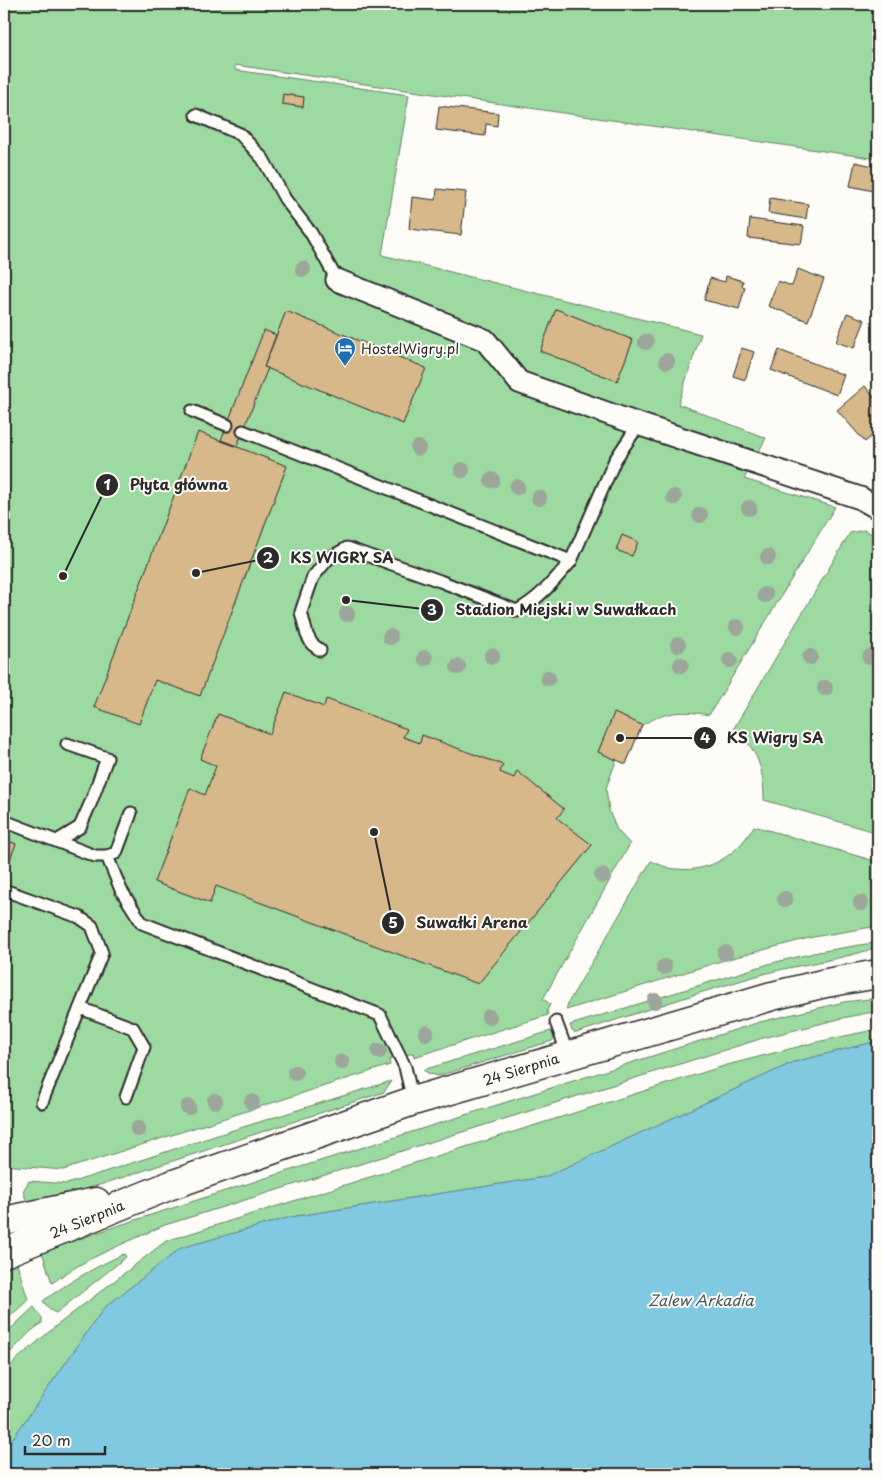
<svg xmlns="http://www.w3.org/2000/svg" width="882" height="1478" font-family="'Playpen Sans',sans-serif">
<rect width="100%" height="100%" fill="#fdfcf7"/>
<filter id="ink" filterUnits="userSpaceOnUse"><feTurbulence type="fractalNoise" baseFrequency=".02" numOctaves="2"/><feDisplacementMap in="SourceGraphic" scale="10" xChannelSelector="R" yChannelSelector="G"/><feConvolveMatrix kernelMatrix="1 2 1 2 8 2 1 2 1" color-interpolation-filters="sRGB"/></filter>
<g filter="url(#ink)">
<g fill="#9ddaa1" stroke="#648266">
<path d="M4,4H878V159L235,65V70L409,95L382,255L701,334L678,404L766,438L744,479L835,507L709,715C683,710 666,711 642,725L631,721L606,788L609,811L617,830L630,844L543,999L550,1004L547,1011L548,1015L414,1057L413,1053L389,1060L390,1065L63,1170L4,1165Z"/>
<path d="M864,530L878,537V833L764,800C764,768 757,749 734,728L850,533Z"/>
<path d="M754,826L878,862V926L813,937L721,961L566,1010L568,1003L651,861C659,864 668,869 677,869C710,873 738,854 754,826Z"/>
<path d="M878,942V947C844,959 807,963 771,972C705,990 641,1012 576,1033L572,1031L570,1025L772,963L818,952Z"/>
<path d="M878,998V1011L847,1017L763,1038L162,1226C125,1244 84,1258 52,1283L42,1252L114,1227L228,1190L760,1022L844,1002Z"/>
<path d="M878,1029V1041L794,1062L545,1177L291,1217L181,1248L104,1308L4,1451V1374L16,1360L56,1326L166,1241L727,1065L817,1042Z"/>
<path d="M551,1031L554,1038L552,1041L438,1076L430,1074L423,1070Z"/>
<path d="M391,1081L384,1092L29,1208L23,1191L29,1181L67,1184L224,1133Z"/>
<path d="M124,1254L126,1257L56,1313L50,1310L43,1301C69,1282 95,1267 124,1254Z"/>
<path d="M16,1260L28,1300L4,1322V1267Z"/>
<path d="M34,1307L42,1318V1323L30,1332L4,1359V1335Z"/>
</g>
<path fill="#81c9e1" stroke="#5f8a98" d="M878,1041V1474H4V1451L104,1308L181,1248L291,1217L545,1177L794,1062Z"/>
<g fill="#d6b88a" stroke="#2b2b2b">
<path d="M283,94L304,97L303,107L282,104Z"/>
<path d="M439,106L498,113L497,126L486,124L485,136L436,130Z"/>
<path d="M855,162L878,167V192L850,186Z"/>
<path d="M437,189L466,192L461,235L409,229L412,197L436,200Z"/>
<path d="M770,198L808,204L806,219L768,213Z"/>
<path d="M750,219L804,226L801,244L748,238Z"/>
<path d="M798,269L824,279L808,321L768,306L778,281L792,286Z"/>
<path d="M726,276L743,281L742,286L745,287L739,309L704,300L710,278L725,282Z"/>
<path d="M556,309L633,340L617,381L540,351Z"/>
<path d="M286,311L426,368L403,424L264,367Z"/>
<path d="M847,313L865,320L854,348L836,342Z"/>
<path d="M264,330L276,335L264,367L268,368L237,446L221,440Z"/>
<path d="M742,348L754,352L745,380L733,376Z"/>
<path d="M779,350L844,375L837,395L771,370Z"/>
<path d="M865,386L878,402V430L865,442L837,410Z"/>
<path d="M198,432L287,466L200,696L155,680L139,724L94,707Z"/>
<path d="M622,535L638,542L632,556L616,550Z"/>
<path d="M286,692L324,707L326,699L407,729L403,737L420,743L422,735L503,765L500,772L514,778L517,771L564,809L557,818L592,845L478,984L216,886L210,903L154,882L190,788L205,795L216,766L200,759L218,714L270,734Z"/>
<path d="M614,713L642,725L626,764L598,752Z"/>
<path d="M4,839L16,844L4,875Z"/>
</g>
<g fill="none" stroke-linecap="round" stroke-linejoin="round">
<g stroke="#2b2b2b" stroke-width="15">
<g id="service">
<path d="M196,115L240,134L263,159L285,199L311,233L337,280"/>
<path d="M192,411L227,425"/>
<path d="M243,431L571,561L615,460L639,424"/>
<path d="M320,650L312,644L307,635L301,612L313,577L328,559L347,548L440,581L517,611C540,598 554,581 571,561"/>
<path d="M4,821L95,856H107L116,853L131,813"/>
<path d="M57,841L80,827L91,802L107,758L67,744"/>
<path d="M107,856L121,890L142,923L380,1015L405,1067L413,1101"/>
<path d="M4,890L79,917L92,926L102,953L42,1102"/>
<path d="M80,1008L133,1028L144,1047L126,1097"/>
<path d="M556,1022L568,1055"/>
</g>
</g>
<g stroke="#2b2b2b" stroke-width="25">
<path id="minor" d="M337,280L485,340L519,382L629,421L860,498L878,508"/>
</g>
<g stroke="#2b2b2b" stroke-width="31">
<g id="secondary">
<path d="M4,1221L96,1202"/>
<path d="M4,1253L171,1185L413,1101L772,996L826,983L878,974"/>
</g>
</g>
<use href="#service" stroke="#fdfcf7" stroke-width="11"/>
<use href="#minor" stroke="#fdfcf7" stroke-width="21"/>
<use href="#secondary" stroke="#fdfcf7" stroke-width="28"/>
</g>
<g fill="#9ca69a">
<circle cx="303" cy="269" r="8"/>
<circle cx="646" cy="342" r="8"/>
<circle cx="667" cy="361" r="8"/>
<circle cx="418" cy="448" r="8"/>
<circle cx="462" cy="470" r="8"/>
<circle cx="492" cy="480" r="8"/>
<circle cx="517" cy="487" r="8"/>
<circle cx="674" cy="497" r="8"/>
<circle cx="539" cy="498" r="8"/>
<circle cx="749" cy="508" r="8"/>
<circle cx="700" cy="515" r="8"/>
<circle cx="768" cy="557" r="8"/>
<circle cx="765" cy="595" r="8"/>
<circle cx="347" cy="614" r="8"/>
<circle cx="737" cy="627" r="8"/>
<circle cx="390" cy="637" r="8"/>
<circle cx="678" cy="645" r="8"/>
<circle cx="492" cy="656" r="8"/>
<circle cx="810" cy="657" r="8"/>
<circle cx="870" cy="657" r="8"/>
<circle cx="425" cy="658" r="8"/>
<circle cx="730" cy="660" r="8"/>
<circle cx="681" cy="665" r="8"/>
<circle cx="458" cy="667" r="8"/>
<circle cx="548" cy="678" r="8"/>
<circle cx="825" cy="688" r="8"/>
<circle cx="602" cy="876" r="8"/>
<circle cx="785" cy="899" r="8"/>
<circle cx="861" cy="903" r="8"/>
<circle cx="725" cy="953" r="8"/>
<circle cx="664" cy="967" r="8"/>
<circle cx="655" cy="1001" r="8"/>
<circle cx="489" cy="1017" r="8"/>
<circle cx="426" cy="1033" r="8"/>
<circle cx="379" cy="1051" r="8"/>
<circle cx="342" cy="1062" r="8"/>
<circle cx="295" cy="1073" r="8"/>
<circle cx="215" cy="1101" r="8"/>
<circle cx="252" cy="1102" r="8"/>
<circle cx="188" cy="1107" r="8"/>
<circle cx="138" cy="1129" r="8"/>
</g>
</g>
<defs>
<g id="hotel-pin" transform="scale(1.125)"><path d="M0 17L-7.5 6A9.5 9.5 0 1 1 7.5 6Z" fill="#1f6fb2" stroke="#fdfcf7"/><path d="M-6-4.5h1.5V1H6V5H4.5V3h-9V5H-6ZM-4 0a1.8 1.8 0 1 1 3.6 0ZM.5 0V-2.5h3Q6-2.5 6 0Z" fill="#fff"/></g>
</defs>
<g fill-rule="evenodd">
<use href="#hotel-pin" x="345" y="348"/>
</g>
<g text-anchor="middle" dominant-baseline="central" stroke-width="4" stroke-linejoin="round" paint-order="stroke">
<g font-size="14" fill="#2b2b2b" stroke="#fdfcf7" text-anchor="start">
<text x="361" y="348">HostelWigry.pl</text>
</g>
<g font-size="14" fill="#2b2b2b" stroke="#fdfcf7">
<text transform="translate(521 1069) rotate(-17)">24 Sierpnia</text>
<text transform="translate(87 1219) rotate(-22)">24 Sierpnia</text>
</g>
<g font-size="15" font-style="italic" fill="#455a62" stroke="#fdfcf7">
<text x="701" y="1299">Zalew Arkadia</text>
</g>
</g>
<path fill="none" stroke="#2b2b2b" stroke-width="2" d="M63 576L107 485M196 573L268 558M346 600L432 610M620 738L705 738M374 832L393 923"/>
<g fill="#2b2b2b" stroke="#fdfcf7" stroke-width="2">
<circle cx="63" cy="576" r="5"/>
<circle cx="196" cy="573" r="5"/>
<circle cx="346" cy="600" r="5"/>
<circle cx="620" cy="738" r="5"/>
<circle cx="374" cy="832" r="5"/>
<circle cx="107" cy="485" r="12"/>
<circle cx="268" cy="558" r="12"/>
<circle cx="432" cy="610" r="12"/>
<circle cx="705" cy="738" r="12"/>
<circle cx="393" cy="923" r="12"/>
</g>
<g font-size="15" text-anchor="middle" font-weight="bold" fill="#fff">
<text x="107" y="490">1</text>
<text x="268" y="563">2</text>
<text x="432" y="615">3</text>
<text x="705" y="743">4</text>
<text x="393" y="928">5</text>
</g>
<g font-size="15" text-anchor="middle" font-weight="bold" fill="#2b2b2b" stroke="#fdfcf7" stroke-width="4" stroke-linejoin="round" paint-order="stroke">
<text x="179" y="490">Płyta główna</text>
<text x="342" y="563">KS WIGRY SA</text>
<text x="566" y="615">Stadion Miejski w Suwałkach</text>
<text x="775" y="743">KS Wigry SA</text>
<text x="472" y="928">Suwałki Arena</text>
</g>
<rect width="882" height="1478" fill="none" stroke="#fdfcf7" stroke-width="20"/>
<rect x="10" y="10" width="862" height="1458" fill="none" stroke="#2b2b2b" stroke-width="2" filter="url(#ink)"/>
<path d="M25 1446v8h80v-8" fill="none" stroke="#2b2b2b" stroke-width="2.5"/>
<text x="32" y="1446" font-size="15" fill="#2b2b2b" stroke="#fdfcf7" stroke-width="4" paint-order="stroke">20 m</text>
</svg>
